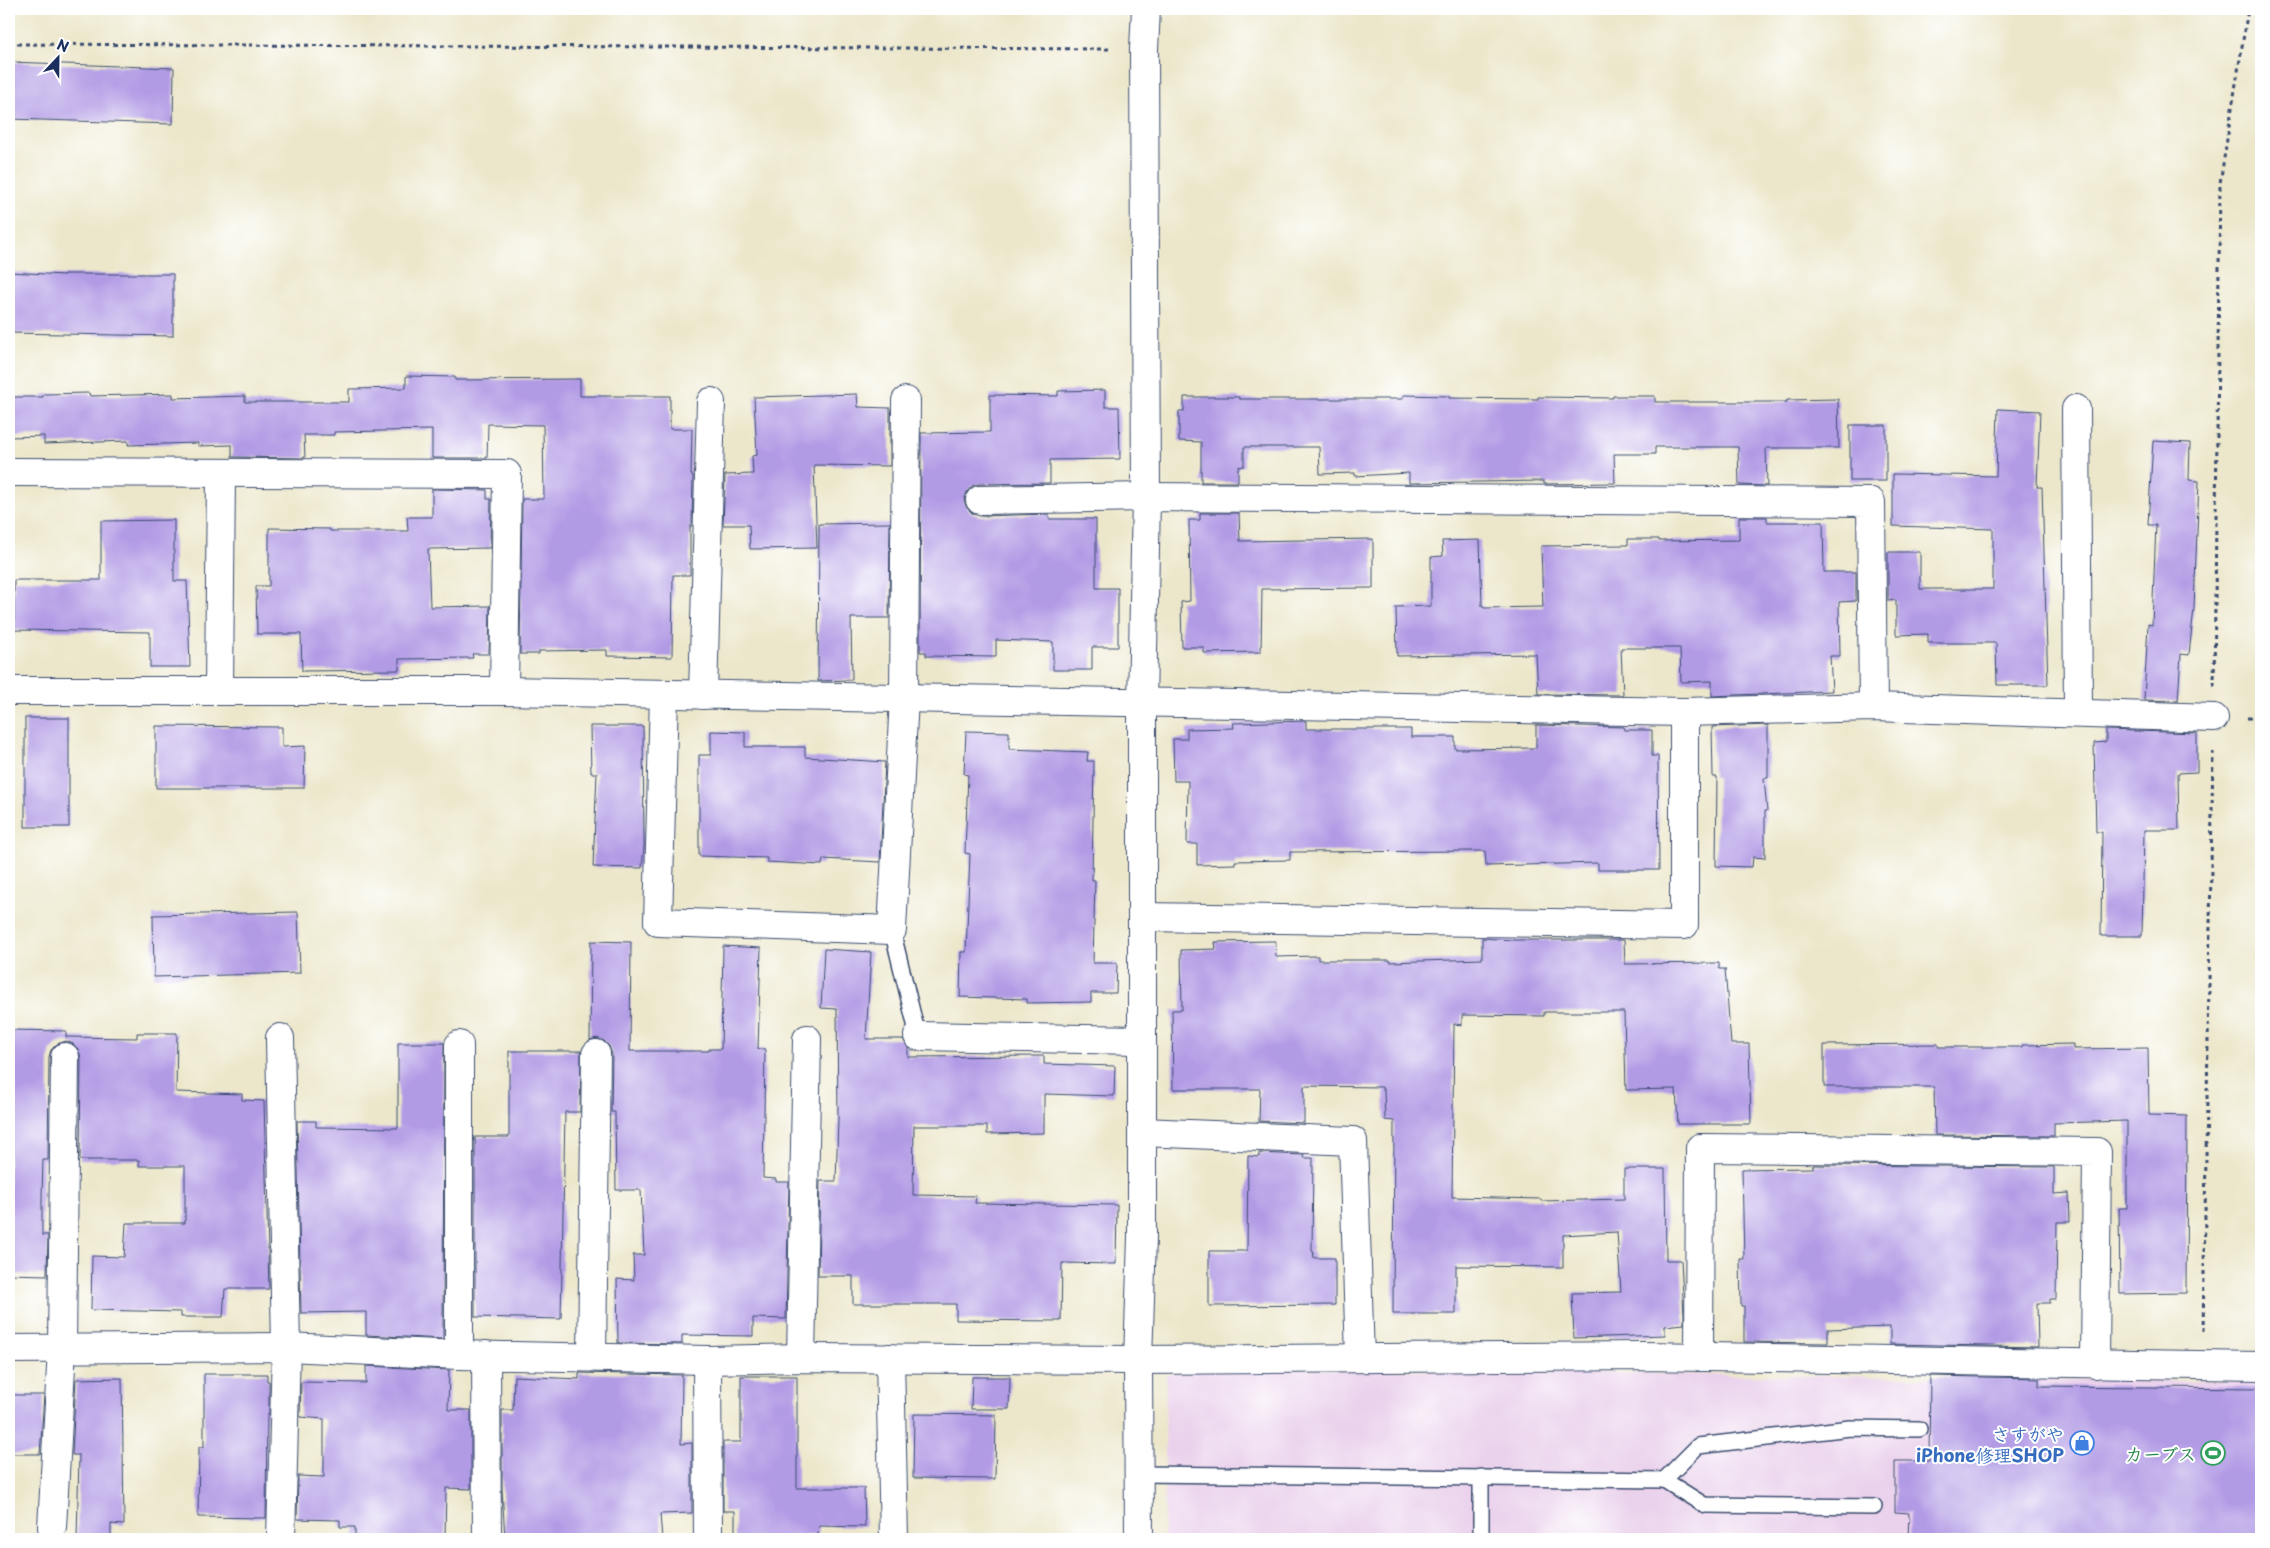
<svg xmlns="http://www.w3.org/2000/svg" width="2270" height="1548" font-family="'Playpen Sans','Klee One',sans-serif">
<rect width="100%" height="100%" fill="#fff"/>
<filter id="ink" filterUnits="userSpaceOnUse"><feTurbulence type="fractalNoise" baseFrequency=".02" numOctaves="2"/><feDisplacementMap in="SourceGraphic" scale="10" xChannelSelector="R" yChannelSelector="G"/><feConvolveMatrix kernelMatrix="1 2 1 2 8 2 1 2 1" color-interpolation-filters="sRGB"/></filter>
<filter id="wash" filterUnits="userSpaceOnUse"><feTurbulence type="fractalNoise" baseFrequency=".0096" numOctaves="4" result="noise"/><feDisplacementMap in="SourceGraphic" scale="20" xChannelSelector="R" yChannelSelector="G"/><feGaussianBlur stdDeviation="1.12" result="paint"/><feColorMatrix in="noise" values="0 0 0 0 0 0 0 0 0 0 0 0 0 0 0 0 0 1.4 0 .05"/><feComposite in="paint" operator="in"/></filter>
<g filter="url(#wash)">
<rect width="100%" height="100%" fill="#ece7cb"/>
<path fill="#ead1ec" d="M1218,1368L2261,1382V1539H1164L1166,1375Z"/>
<g id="blocks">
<g fill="#b29be5">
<path d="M9,62L174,68L173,124L9,119Z"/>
<path d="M9,272L64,275V274H173V336L9,333Z"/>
<path d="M406,376L455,377V380L580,379V396H670V429H692L691,475H693L692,526H690V575H673L672,657L607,656V650L539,651V654H520L522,499H544L543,425L488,424L487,458H432V430L334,432V435H304L305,458L232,457V445L198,446V443L128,445V441L44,444V436L9,437V397H43V394L89,393L90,396L173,394V398L245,396V402H349V389L406,388Z"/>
<path d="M1105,390V407H1119L1120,459L1050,460V483L979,484L972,486L967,492L964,501L967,508L973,514L980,516L1049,514V519H1096V588H1118V647H1092V670H1053V642L996,640V657L926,656V652H920L921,433L990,432V395L1058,396V391Z"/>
<path d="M857,394L858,407L890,408V466L814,465L817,548L750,549L749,525H723L725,475L753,474L752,456L757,455L754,397Z"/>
<path d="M1403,395L1449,396V398L1538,399V397L1613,398V396H1655V402H1787V400L1838,399L1839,448H1766L1767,486L1739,485L1738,447H1655V454H1614L1615,483L1544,484V481L1409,483V473L1355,476V473L1320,474L1319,447H1244V466L1238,467V482H1201V442L1179,441V411H1184V397H1239V399H1403Z"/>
<path d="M1998,409L2040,411L2037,487H2042L2048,685H1997L1996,643H1928V634L1896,635V600L1888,601V552H1920V589H1993V529L1893,526V474L1996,476Z"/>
<rect x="1850" y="425" width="36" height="56"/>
<path d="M2153,441L2190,443L2189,480L2199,481L2194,608L2189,655L2181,654L2178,701L2144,700L2148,624L2152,625L2156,525H2148Z"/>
<path d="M432,489L487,490V499H491L490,548L428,549L430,607L490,606L489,654H472L473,658L399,659V670L302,671L301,634H257L256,586H269V528L330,529V531H408L407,517H432Z"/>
<path d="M1200,513H1239L1240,541L1373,539V588L1262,589L1261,652L1204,653V647H1182L1181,602L1190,601L1189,520H1200Z"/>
<path d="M1739,517H1767V522H1823L1824,572H1856V601L1839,602L1840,656H1830L1832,691L1712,696V681L1681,682L1680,648H1621L1623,695L1538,694L1536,654L1397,656L1396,607L1431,606V557L1443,556L1442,541L1480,540L1482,606H1484V608L1543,607L1541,546L1628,545V539H1659V541L1739,540Z"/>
<path d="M174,520V581H187L190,667H150V632L14,630V580H101V521Z"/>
<path d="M890,523L889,618H851L852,680L818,681L819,524Z"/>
<rect x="25" y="718" width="44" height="109"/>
<path d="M1306,721V729H1411V737H1455V749L1536,748V725L1624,727L1625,730H1652V756H1658L1659,870H1598V863L1486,866L1485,851L1290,852V860L1235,861V864L1197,865V844H1187L1188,781H1174L1173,739H1187V729L1234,728L1233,723Z"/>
<path d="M1768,725V778H1764L1767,811H1765V858L1753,857L1752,867L1716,866L1717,777H1713L1712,727Z"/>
<path d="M156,726L282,727V747L305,746L304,788H156Z"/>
<path d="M590,726H643L644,846L642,868L593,867L597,773H591Z"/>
<path d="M2106,730L2197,733V772L2178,773L2179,830H2144L2142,936H2101L2102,832H2096L2094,743L2106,742Z"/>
<path d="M711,731L745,732V747H805V757L885,762L880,862L823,859L822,865L767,862V858L699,856V755H711Z"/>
<path d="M966,731L1009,732V749L1088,752L1087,761H1094L1092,880H1095L1093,963H1117L1116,993H1091V1002L1027,1003V999L960,997L961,952H966L970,854L965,853L968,775L964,774Z"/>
<path d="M298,912L300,973L154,977L153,915Z"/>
<path d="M1482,938L1512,940H1624L1625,964L1719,963V969H1725L1731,1044H1749L1751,1124H1678L1676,1089L1626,1090L1624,1012H1544V1016L1462,1015V1025L1454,1024L1452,1197L1541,1199V1201L1624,1199V1169H1665L1666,1260H1681L1684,1315V1324L1665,1326V1335L1574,1338L1572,1293L1621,1292L1617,1232L1563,1235V1267L1456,1266V1314H1393L1394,1121L1385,1120L1384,1089L1382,1090V1087L1304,1086V1123L1259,1121L1260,1089H1173L1172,1010H1182L1181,950L1216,949L1215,942L1275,941L1276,957L1318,956V960H1390V962L1482,959Z"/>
<path d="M591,941L631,942L630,1051H709V1049H721L723,946L761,948L758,1049H765L763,1178L776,1179V1182H789L786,1319L753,1318V1336L682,1335V1344L618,1343L617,1279L634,1280L633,1255H644L641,1190H616L615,1112H611L612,1054L609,1046L604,1041L597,1038L590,1040Z"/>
<path d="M824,949L871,952L866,1039H903L908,1048V1057L1044,1056V1064L1115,1066L1114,1096L1044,1094V1133L987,1134V1126H914L913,1195L976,1196L975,1203L1117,1205L1116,1264L1062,1263L1061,1321L956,1320V1304H853V1276H818L820,1181H836L838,1120L837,1009L821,1008Z"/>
<path d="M9,1030L66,1031V1037L137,1038V1033H177L176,1092L242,1094V1100L264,1101L269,1289H225L223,1317H181V1312L91,1310L92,1256L124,1257L126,1223H185V1166H139V1160H80L81,1057L78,1049L73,1044L66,1041L57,1044L51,1050L49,1057L48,1160H43L42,1196V1235H48L47,1275L9,1274Z"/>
<path d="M398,1043H444L443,1339L366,1335V1312L301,1313L297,1121H316V1127L398,1128Z"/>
<path d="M1938,1044V1047H2022V1045L2073,1044V1049L2148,1048L2149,1115L2187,1116L2186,1293L2120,1294L2119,1208H2127V1121L2054,1123V1136L1935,1135L1934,1087H1824V1045Z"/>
<path d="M509,1051H581L580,1112H565L561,1319L475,1317V1137H509Z"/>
<path d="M1259,1153L1304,1155V1158H1313L1312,1251H1313L1314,1258H1335V1305L1209,1306V1251H1247L1248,1156L1259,1157Z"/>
<path d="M1813,1165L2054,1167V1194L2069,1193L2070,1222H2057L2056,1299H2050V1303H2037L2038,1347L1890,1344V1327L1828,1329V1343L1744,1342V1306H1741L1740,1259H1744L1742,1169L1813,1168Z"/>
<path d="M366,1366L449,1370L448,1410H471V1489L446,1488L445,1539H355V1527H340V1520L297,1519L298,1476L324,1477V1419L300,1417L301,1382L366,1383Z"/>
<path d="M579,1373L682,1375L681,1444L692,1443V1513L660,1514L662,1539H505L502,1489V1410H513L514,1376L579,1379Z"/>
<path d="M204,1374H267V1381H269V1414H267L266,1518L198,1517L199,1447H204Z"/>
<path d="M741,1376H797V1488H864L865,1527L819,1526L818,1535L794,1536V1539H735V1511H723V1442H741Z"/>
<path d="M1930,1376L2039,1378V1386L2261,1388V1539H1908L1909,1513L1895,1512V1461H1929Z"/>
<path d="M972,1377H1010L1009,1409H971Z"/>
<path d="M122,1378L124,1525L111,1524V1539H77L79,1455H72L76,1379Z"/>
<path d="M9,1395H44L40,1454H9Z"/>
<path d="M914,1414L996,1415L995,1479L913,1478Z"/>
</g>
</g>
</g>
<g filter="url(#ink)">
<use href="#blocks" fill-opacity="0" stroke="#3a4b6e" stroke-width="1"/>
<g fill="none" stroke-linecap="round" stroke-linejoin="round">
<g stroke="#3a4b6e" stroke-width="18">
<g id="lane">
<path d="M892,930L918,1036"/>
<path d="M1139,1474L1664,1480L1704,1505L1874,1507"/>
<path d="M1664,1480L1698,1446L1850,1428L1919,1429"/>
<path d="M1481,1539V1477"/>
</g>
</g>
<g stroke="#3a4b6e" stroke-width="30">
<g id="street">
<path d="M2076,409L2078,713"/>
<path d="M9,472L507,474L504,691"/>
<path d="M980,500L1146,497L1871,502L1873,707"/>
<path d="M9,691H504L1684,712L1873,707L2214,718"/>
<path d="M219,691L221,473"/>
<path d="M664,694L658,922L892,930L904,698L906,401"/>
<path d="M703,695L711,402"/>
<path d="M1142,917L1684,925V712"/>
<path d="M918,1036L1142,1040"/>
<path d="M280,1038L286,1347L281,1539"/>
<path d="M459,1045V1355"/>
<path d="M1142,1132L1353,1141L1360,1358"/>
<path d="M9,1349L286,1347L459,1355L707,1360L801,1358L1138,1360L1642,1356L2261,1366"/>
<path d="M486,1355L487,1539"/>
<path d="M592,1356L596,1054"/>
<path d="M1699,1357L1700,1148L2097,1152L2095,1364"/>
<path d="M801,1358L807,1039"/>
<path d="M890,1358L894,1539"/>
<path d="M707,1360L708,1539"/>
<path d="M52,1527L62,1349L65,1057"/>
<path d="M1139,1539L1138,1360L1142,1237V704L1146,497L1144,49L1146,9"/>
</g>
</g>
<g stroke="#3a4b6e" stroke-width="3" stroke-dasharray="4 4" stroke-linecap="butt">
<path d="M9,44L1111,49"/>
<path d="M2214,686L2220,183L2248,9"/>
<path d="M2247,718H2261"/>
<path d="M2203,1331L2213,752"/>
</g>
<use href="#lane" stroke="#fff" stroke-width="15"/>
<use href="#street" stroke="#fff" stroke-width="28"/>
</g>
</g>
<defs>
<g id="shop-ring" transform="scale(1.25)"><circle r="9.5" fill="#fff" stroke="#3f7fe0" stroke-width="1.5"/><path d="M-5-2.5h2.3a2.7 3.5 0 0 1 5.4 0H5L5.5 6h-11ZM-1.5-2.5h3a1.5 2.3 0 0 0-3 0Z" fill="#3f7fe0"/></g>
<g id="stadium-ring" transform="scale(1.25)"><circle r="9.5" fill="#fff" stroke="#2e9e5b" stroke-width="1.5"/><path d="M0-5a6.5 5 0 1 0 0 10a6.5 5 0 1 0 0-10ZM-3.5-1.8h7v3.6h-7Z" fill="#2e9e5b"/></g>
</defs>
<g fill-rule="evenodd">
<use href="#shop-ring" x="2082" y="1443"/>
<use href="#stadium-ring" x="2213" y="1453"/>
</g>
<g text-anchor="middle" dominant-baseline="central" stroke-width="4" stroke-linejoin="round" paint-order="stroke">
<g font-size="18" font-weight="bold" fill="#366cbe" stroke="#fff" text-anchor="end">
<text x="2064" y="1433">さすがや<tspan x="2064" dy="21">iPhone修理SHOP</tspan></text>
</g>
<g font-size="18" font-weight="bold" fill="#27864d" stroke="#fff" text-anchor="end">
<text x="2196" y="1453">カーブス</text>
</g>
</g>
<rect width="2270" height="1548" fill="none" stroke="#fff" stroke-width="30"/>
<g transform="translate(58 58) rotate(22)" stroke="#ffffff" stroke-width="4" paint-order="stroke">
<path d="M0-4L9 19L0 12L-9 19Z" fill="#1b2f5e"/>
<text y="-8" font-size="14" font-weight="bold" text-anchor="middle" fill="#1b2f5e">N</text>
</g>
</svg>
